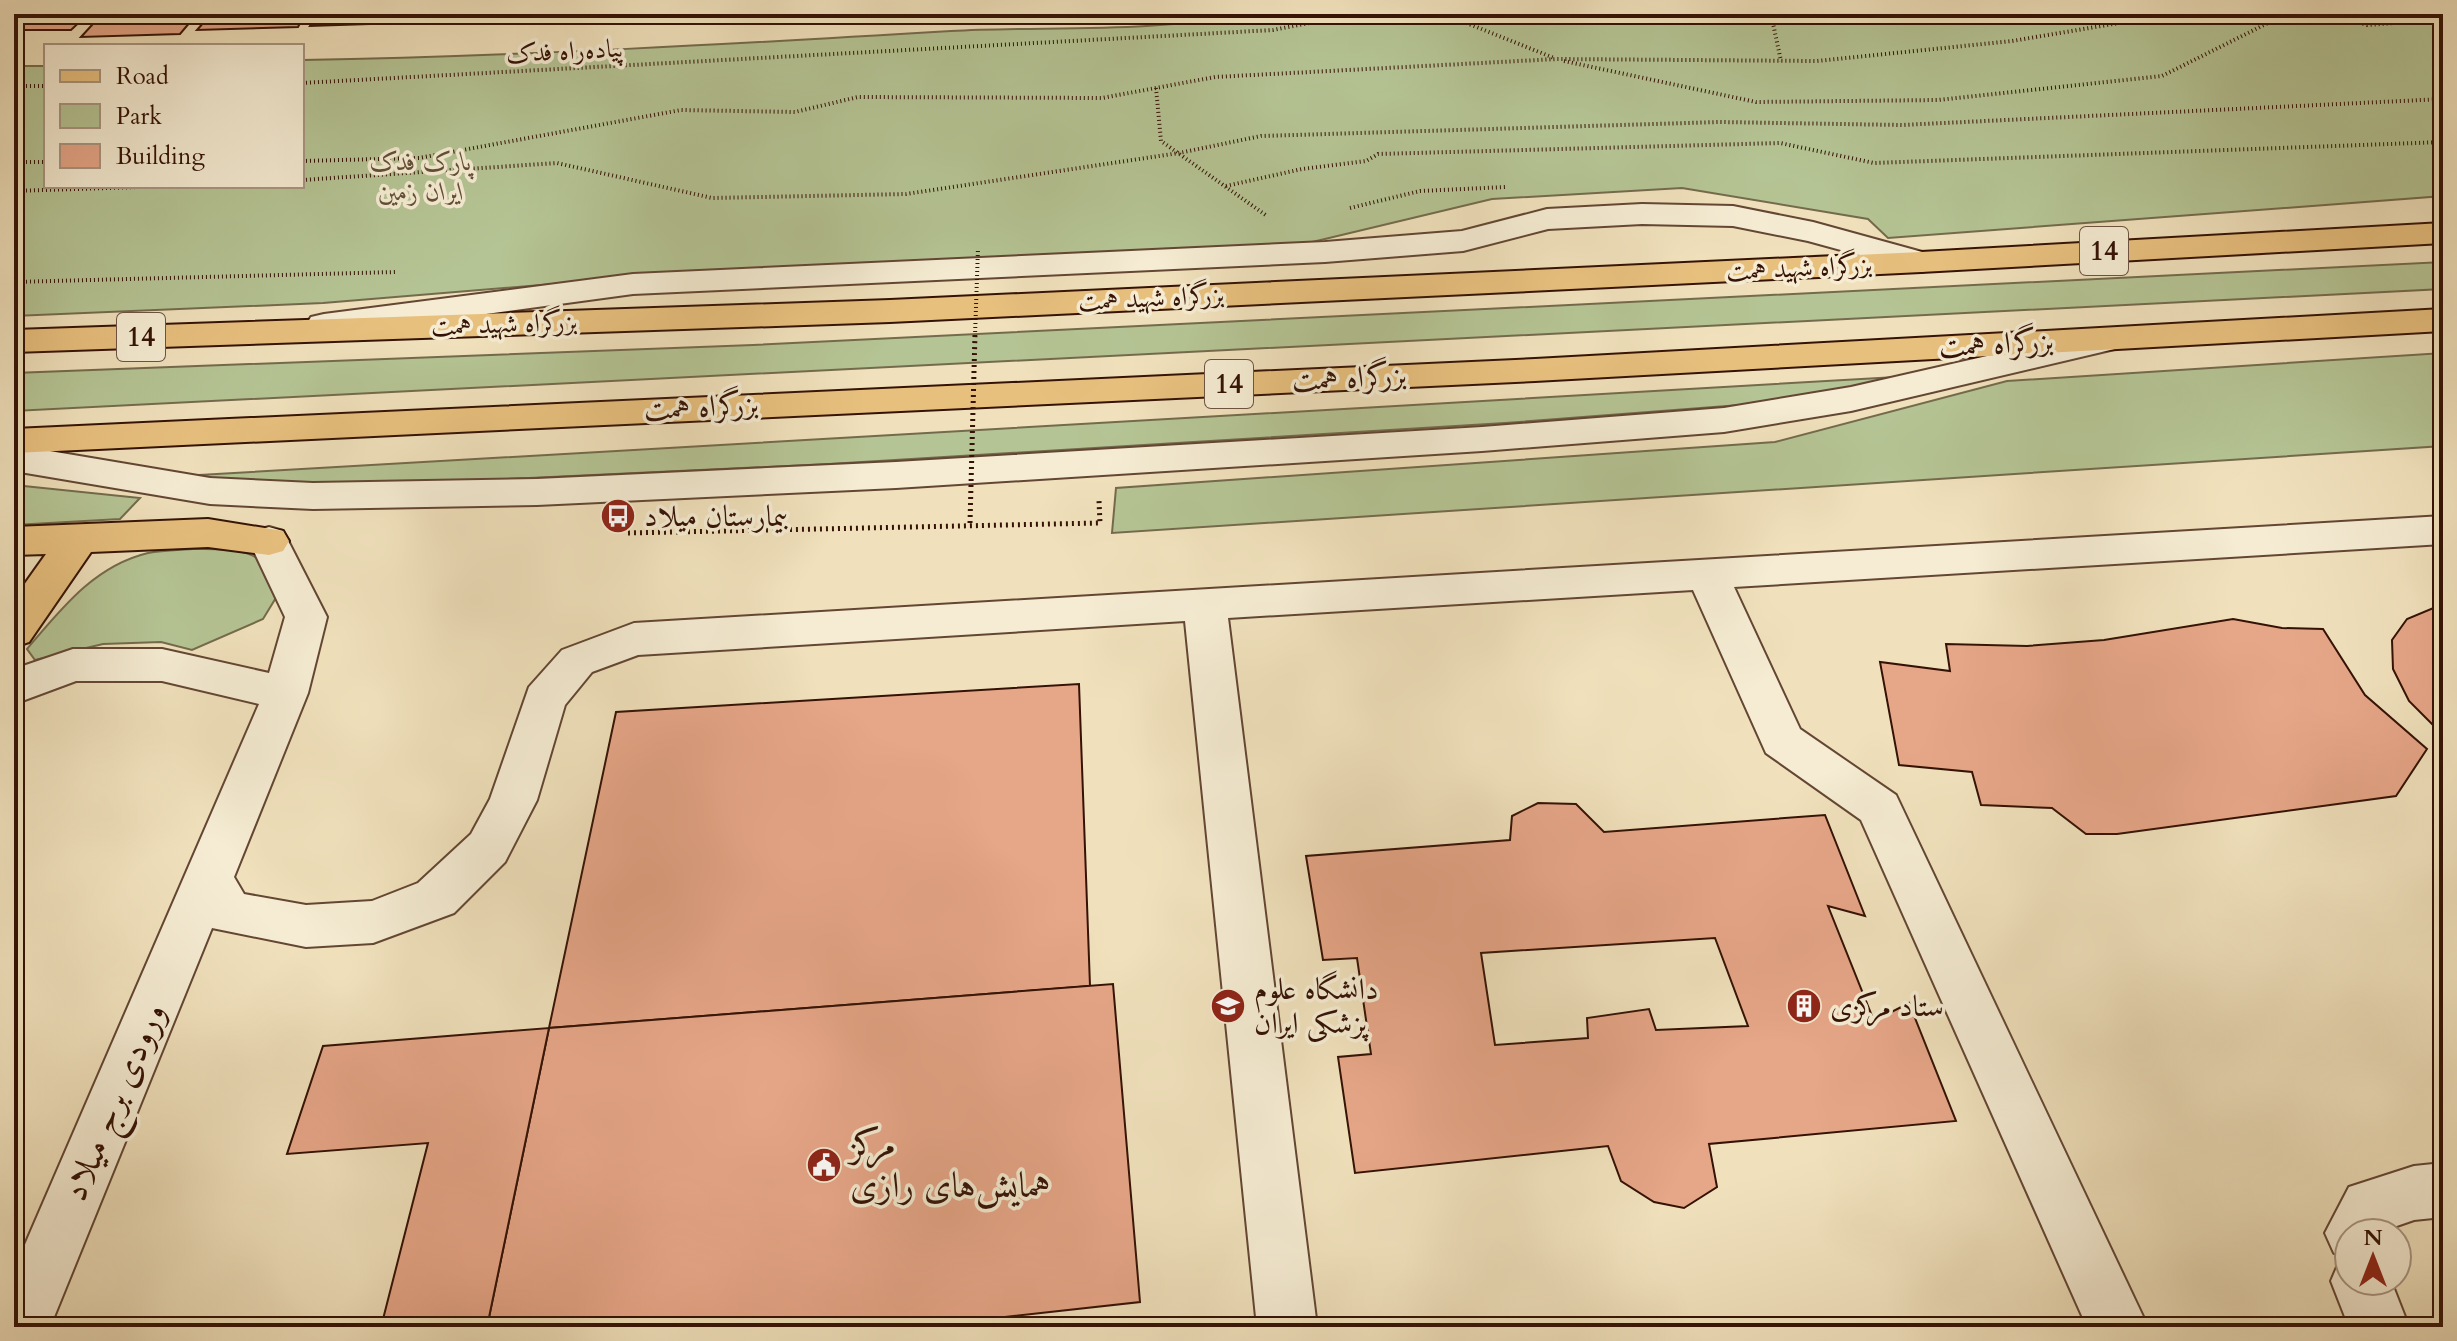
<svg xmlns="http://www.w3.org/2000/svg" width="2457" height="1341" font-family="Cardo,Amiri,serif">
<rect width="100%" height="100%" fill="#f0e1bc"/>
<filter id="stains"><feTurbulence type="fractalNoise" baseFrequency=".0025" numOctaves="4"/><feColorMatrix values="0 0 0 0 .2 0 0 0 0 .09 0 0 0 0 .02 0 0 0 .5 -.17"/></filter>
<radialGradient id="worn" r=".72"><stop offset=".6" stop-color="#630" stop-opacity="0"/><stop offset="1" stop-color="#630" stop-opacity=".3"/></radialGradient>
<g fill="#b5c494" stroke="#746b4c" stroke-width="2">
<path d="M1247,14H2443V196L1888,238L1868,219L1682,188L1492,199L1304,244L590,281L323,303L14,316V66H46V186H302V60C518,56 735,44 951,31C1049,26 1150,33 1247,14Z"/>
<path d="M2443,262V289L14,411V373L753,345Z"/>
<path d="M2443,353V446L1112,533L1116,488L1775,442L2007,381Z"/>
<path d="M1914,376L1753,404L1505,423L829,464L401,484L239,483L199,475Z"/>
<path d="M14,485L140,498L120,519L14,525Z"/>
<path d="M192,549C215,549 257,546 270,571C274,578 275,588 277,596L263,619L192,650L161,642L103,644L35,660L27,649C61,609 94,566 148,553C162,550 178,550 192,549Z"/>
</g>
<g fill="#e6a688" stroke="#341205" stroke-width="2" fill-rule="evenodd">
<path d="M14,14H88L71,30H14Z"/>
<path d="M102,14H197L180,34L81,37Z"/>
<path d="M211,14H305L298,27L197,30Z"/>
<path d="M318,14H407L401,23L310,26Z"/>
<path d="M423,14H510L508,17L420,19Z"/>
<path d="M529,14H615L613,20L525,23Z"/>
<path d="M635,14H722L633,20Z"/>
<path d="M2443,604V735L2409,701L2393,669L2392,640L2407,619Z"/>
<path d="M2233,619L2282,628L2323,629L2365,695L2427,749L2396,796L2117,834H2086L2052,808L1981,805L1972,772L1899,765L1880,662L1950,671L1946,644L2027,646L2104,640Z"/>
<path d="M1079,684L1090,986L549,1028L616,712Z"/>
<path d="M1538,803L1576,804L1604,832L1825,815L1865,916L1828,906L1874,1021L1909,1003L1956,1121L1709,1144L1717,1187L1684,1208L1654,1202L1621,1181L1608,1146L1355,1173L1338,1057L1371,1054L1357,958L1323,960L1306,856L1510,840L1512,816ZM1715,938L1748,1026L1656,1030L1649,1009L1587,1018L1588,1038L1495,1045L1481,953Z"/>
<path d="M1113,984L1140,1302L916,1327H487L549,1028Z"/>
<path d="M549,1028L487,1327H381L428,1143L287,1154L323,1046Z"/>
</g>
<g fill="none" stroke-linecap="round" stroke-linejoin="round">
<g stroke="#634633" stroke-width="4">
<g id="minor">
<path d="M1642,204L1733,206L1813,222L1933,255L1938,262L1933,269L1921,272L1808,241L1733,226L1642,224L1548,229L1463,251L1325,262L633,294L324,336L311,333L306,325L311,317L324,314L633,274L1325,242L1462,231L1547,209Z"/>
<path d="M2110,328L2123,331L2128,339L2123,347L1851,411L1724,432L1482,451L896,488L537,505L313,509L210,504L14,471V445L210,478L313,483L537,479L896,462L1482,427L1724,408L1851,387Z"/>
<path d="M2443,516V544L1734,587L1800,729L1896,795L2148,1327H2087L1861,820L1766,753L1693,590L1228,618L1317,1327H1257L1185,621L638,655L592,672L565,705L537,800L505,862L454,913L373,943L306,947L212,928L50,1327H14V1270L259,704L162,681H76L14,704V669L73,649H162L269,673L285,617L249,541L255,531L269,527L283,531L327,617L308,693L234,877L244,894L306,905L372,901L418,883L471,834L490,799L529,687L562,650L634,623Z"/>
<path d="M2443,1163V1217L2414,1220L2388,1229L2386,1233H2349V1281H2391L2409,1327H2349L2331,1281L2340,1260L2346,1258L2334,1253L2325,1233L2349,1187L2414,1166Z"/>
</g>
</g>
<g stroke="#341205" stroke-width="4">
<path id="major" d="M208,519L283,531L289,541L283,551L269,555L208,547L91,552L29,642L14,647V599L46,554L14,555V527Z"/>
</g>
<g stroke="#341205" stroke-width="4">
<g id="highway">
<path d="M2443,223V243L1921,272L890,322L14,352V330L890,300L1921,252Z"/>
<path d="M2443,309V331L1535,381L14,453V429L1535,359Z"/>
</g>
</g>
<g stroke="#341205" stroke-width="4" stroke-dasharray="1 3" stroke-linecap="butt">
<path d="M1444,14L1554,58"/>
<path d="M1771,14L1781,61"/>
<path d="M2324,14L2367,25L2439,20L2441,14"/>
<path d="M1564,61L1756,102L1938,100L2162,76L2286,14"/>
<path d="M302,83L1273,30L1356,14"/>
<path d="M14,86H46"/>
<path d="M1156,88L1161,141L1267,216"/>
<path d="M302,161L419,158L681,110L795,112L858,97L1102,98L1215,77L1557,59L1817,61L2012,41L2137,20L2152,14"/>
<path d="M14,162H46"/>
<path d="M302,180L557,163L712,198L906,194L1179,153L1261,136L1719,122L1902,125L2443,99"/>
<path d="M1226,186L1302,169L1366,161L1378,154L1780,143L1874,163L2443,142"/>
<path d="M14,191L170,186"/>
<path d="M1350,208L1420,191L1506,187"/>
<path d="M14,282L396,272"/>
</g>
<path stroke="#341205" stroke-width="5" stroke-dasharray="2 4" stroke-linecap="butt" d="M628,533L1100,523L1099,501"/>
<use href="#minor" fill="#f5ecd3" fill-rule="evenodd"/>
<use href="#major" fill="#e8c07e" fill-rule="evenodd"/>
<use href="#highway" fill="#e8c07e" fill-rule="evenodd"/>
<path stroke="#341205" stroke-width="4" stroke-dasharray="1 3" stroke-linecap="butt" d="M975,336L978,248"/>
<path stroke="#341205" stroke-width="5" stroke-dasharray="2 4" stroke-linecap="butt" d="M970,523L975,334"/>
</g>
<defs>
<g id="bus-disc" transform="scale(1.8)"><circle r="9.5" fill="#8f2418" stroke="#f5ecd3"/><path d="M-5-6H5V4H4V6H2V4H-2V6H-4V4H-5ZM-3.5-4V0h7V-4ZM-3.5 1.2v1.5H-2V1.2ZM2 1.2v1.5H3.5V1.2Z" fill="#fff"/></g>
<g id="university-disc" transform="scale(1.8)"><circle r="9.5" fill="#8f2418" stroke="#f5ecd3"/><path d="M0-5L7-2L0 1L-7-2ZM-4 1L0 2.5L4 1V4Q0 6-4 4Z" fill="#fff"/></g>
<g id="building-disc" transform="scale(1.8)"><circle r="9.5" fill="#8f2418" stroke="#f5ecd3"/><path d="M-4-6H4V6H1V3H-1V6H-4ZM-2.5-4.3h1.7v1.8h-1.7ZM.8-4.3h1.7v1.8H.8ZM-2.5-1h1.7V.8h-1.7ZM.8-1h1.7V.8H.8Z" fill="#fff"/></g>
<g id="civic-disc" transform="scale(1.8)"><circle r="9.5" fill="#8f2418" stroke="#f5ecd3"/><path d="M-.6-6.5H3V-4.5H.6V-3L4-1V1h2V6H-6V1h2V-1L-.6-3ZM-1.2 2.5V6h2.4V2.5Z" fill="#fff"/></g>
</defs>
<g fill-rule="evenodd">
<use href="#bus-disc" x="618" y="516"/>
<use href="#university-disc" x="1228" y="1006"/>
<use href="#building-disc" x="1804" y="1006"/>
<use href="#civic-disc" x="824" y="1165"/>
</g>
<g text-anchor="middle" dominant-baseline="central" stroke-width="7" stroke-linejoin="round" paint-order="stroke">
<g font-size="26" fill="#341205" stroke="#f5ecd3">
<text transform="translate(565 51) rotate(-3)">پیاده‌راه فدک</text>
<text transform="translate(1799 268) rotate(-3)">بزرگراه شهید همت</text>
<text transform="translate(1151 298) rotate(-3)">بزرگراه شهید همت</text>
<text transform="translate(504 324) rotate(-2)">بزرگراه شهید همت</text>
</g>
<g font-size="26" font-style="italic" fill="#615037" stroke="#f5ecd3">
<text x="421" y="161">پارک فدک<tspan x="421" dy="30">ایران زمین</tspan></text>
</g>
<g fill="#f5ecd3" stroke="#6e5343" stroke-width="2">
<rect x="2080" y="227" width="48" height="48" rx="6"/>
<rect x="117" y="313" width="48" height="48" rx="6"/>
<rect x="1205" y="360" width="48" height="48" rx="6"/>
</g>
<g font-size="28" font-weight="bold" fill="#341205">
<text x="2104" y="251">14</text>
<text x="141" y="337">14</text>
<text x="1229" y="384">14</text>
</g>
<g font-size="30" fill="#341205" stroke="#f5ecd3">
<text transform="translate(1996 344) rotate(-3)">بزرگراه همت</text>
<text transform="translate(1349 378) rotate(-3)">بزرگراه همت</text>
<text transform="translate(701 407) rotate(-3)">بزرگراه همت</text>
</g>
<g font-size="30" fill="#341205" stroke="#f5ecd3" text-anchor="start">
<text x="644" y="516">بیمارستان میلاد</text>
<text x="1254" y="989">دانشگاه علوم<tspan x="1254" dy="34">پزشکی ایران</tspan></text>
<text x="1830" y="1006">ستاد مرکزی</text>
</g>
<g font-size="36" fill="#341205" stroke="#f5ecd3">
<text transform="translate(114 1102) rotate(-67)">ورودی برج میلاد</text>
</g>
<g font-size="36" fill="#341205" stroke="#f5ecd3" text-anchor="start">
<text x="850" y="1144">مرکز<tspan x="850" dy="41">همایش‌های رازی</tspan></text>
</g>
</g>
<rect width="2457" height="1341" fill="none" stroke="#f0e1bc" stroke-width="48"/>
<rect x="16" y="16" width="2425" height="1309" fill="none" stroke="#341205" stroke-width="4"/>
<rect x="24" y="24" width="2409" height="1293" fill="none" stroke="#341205" stroke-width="2"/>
<rect x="44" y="44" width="260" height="144" fill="#f5ecd3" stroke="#a89581" stroke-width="2"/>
<rect x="60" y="70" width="40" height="12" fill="#e8c07e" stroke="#a89581" stroke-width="2"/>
<text x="116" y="84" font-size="24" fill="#341205">Road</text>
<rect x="60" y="104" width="40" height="24" fill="#b5c494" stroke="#a89581" stroke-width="2"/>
<text x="116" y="124" font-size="24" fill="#341205">Park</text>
<rect x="60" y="144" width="40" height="24" fill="#e6a688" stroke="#a89581" stroke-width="2"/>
<text x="116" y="164" font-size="24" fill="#341205">Building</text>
<g transform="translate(2373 1257)"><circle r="38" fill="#f5ecd3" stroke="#a89581" stroke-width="2"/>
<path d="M0-6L14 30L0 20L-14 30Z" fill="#8f2418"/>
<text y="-12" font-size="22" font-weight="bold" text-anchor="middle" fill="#341205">N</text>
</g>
<rect width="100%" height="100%" filter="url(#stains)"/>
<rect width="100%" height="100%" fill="url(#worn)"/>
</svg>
